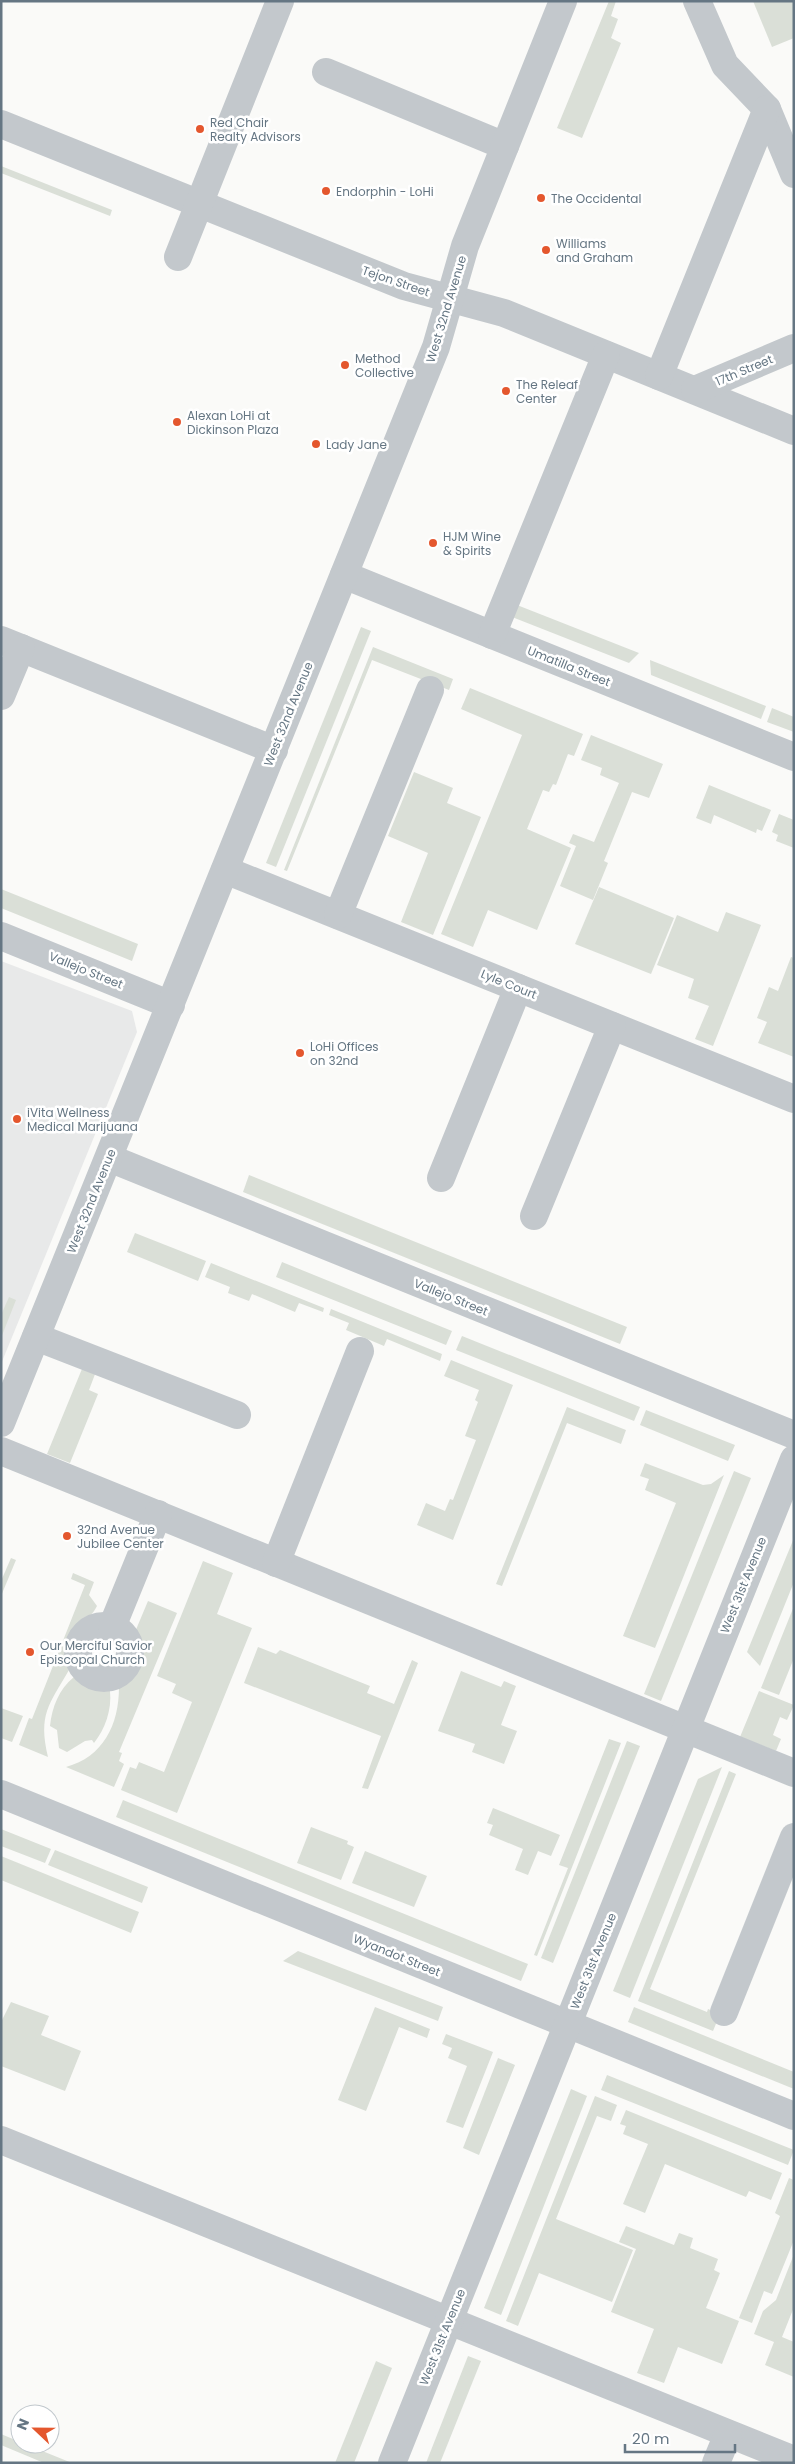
<svg xmlns="http://www.w3.org/2000/svg" width="795" height="2464" font-family="Poppins,sans-serif">
<rect width="100%" height="100%" fill="#fafaf8"/>
<path fill="#e8e9e9" d="M1,961L132,1011L137,1032L1,1364Z"/>
<g fill="#dadfd7">
<path d="M609,1H616L611,16L618,19L611,38L621,43L582,138L557,128Z"/>
<path d="M753,1H794V38L772,47Z"/>
<path d="M1,166L112,210L110,216L1,173Z"/>
<path d="M517,605L639,653L629,663L512,617Z"/>
<path d="M361,627L371,631L276,867L266,863Z"/>
<path d="M373,647L453,679L449,690L372,660L287,871L284,870Z"/>
<path d="M650,660L766,706L761,719L651,675Z"/>
<path d="M470,688L583,734L574,756L568,754L556,785L553,784L549,792L543,790L527,829L571,848L537,930L488,910L473,947L441,934L522,735L461,709Z"/>
<path d="M772,708L794,717V732L767,722Z"/>
<path d="M591,735L663,764L649,798L632,792L604,861L608,863L593,900L560,886L576,846L569,843L573,834L594,842L619,783L600,775L602,768L581,760Z"/>
<path d="M414,772L453,788L447,803L481,817L433,935L401,922L428,853L388,836Z"/>
<path d="M709,785L771,810L762,831L757,829L756,833L714,815L711,824L696,818Z"/>
<path d="M779,814L794,820V848L776,841L778,835L772,832Z"/>
<path d="M599,887L674,918L651,974L575,944Z"/>
<path d="M1,889L138,944L132,961L1,908Z"/>
<path d="M726,912L761,925L713,1046L695,1039L709,1006L688,998L694,979L657,965L677,915L718,932Z"/>
<path d="M791,957L794,958V1057L758,1043L767,1022L757,1018L769,987L778,991Z"/>
<path d="M249,1175L627,1327L620,1344L243,1192Z"/>
<path d="M135,1233L206,1261L198,1281L127,1252Z"/>
<path d="M282,1262L452,1331L446,1345L276,1277Z"/>
<path d="M211,1263L324,1308L323,1312L299,1303L295,1312L252,1294L249,1301L228,1293L230,1287L205,1277Z"/>
<path d="M9,1297L16,1300L1,1338V1315Z"/>
<path d="M331,1309L442,1354L440,1361L387,1339L384,1346L346,1330L349,1323L329,1315Z"/>
<path d="M462,1336L640,1407L634,1421L456,1350Z"/>
<path d="M451,1360L513,1385L453,1540L417,1525L426,1503L445,1511L450,1499L453,1500L476,1440L465,1436L478,1402L475,1400L479,1390L444,1376Z"/>
<path d="M84,1364L97,1369L89,1390L98,1394L70,1463L47,1454Z"/>
<path d="M567,1407L626,1430L621,1444L567,1423L502,1586L496,1584Z"/>
<path d="M646,1410L735,1445L728,1461L640,1425Z"/>
<path d="M645,1463L703,1485L711,1484L724,1475L655,1648L623,1636L676,1503L645,1490L649,1479L640,1476Z"/>
<path d="M734,1471L751,1478L661,1701L644,1694Z"/>
<path d="M794,1538V1582L760,1666L747,1652Z"/>
<path d="M11,1558L16,1560L1,1596V1581Z"/>
<path d="M203,1561L233,1573L217,1614L252,1628L177,1813L121,1790L130,1767L136,1769L139,1762L164,1772L192,1702L172,1693L176,1684L157,1676Z"/>
<path d="M73,1573L94,1582L89,1595L97,1606C92,1616 88,1616 80,1622C64,1633 63,1653 69,1670C49,1705 38,1714 48,1757L19,1745L29,1718L32,1719L85,1585L71,1579Z"/>
<path d="M148,1601L177,1613L119,1752L122,1753L119,1761L124,1764L114,1787L66,1767C103,1757 119,1725 119,1687C139,1674 146,1654 135,1632Z"/>
<path d="M794,1606V1658L779,1695L761,1688Z"/>
<path d="M258,1647L276,1654L280,1650L370,1686L367,1693L394,1704L412,1660L418,1663L368,1789L362,1788L381,1736L244,1683Z"/>
<path d="M461,1671L501,1687L504,1681L516,1686L501,1725L517,1731L504,1764L472,1752L475,1744L438,1731Z"/>
<path d="M74,1677C84,1688 95,1692 110,1691C112,1710 105,1729 94,1743L92,1740L85,1741L67,1752L59,1748L57,1730L50,1726C52,1707 59,1689 74,1677Z"/>
<path d="M759,1691L794,1705L787,1720L780,1717L773,1735L781,1739L776,1751L740,1737Z"/>
<path d="M1,1708L23,1716L12,1742L1,1738Z"/>
<path d="M609,1739L621,1743L537,1956L534,1955L568,1868L559,1865Z"/>
<path d="M627,1741L640,1746L553,1963L541,1958Z"/>
<path d="M722,1767L630,1998L613,1991L698,1779Z"/>
<path d="M729,1771L736,1774L650,1989L707,2012L708,2009L720,2014L713,2031L638,2001Z"/>
<path d="M123,1800L528,1964L521,1981L116,1817Z"/>
<path d="M493,1808L560,1835L551,1856L538,1851L528,1875L515,1870L523,1849L489,1835L493,1825L487,1823Z"/>
<path d="M311,1827L348,1841L347,1844L354,1847L341,1880L297,1863Z"/>
<path d="M1,1829L51,1849L45,1863L1,1846Z"/>
<path d="M55,1850L148,1887L142,1903L48,1865Z"/>
<path d="M365,1851L427,1876L414,1907L352,1883Z"/>
<path d="M1,1856L139,1912L131,1933L1,1880Z"/>
<path d="M298,1951L443,2007L438,2021L283,1961Z"/>
<path d="M11,2002L49,2016L41,2035L81,2051L65,2091L1,2066V2022Z"/>
<path d="M375,2007L430,2029L427,2038L399,2027L366,2111L338,2100Z"/>
<path d="M634,2007L794,2072V2089L628,2022Z"/>
<path d="M446,2034L493,2052L463,2128L446,2122L467,2066L448,2058L452,2048L442,2044Z"/>
<path d="M498,2058L515,2065L479,2155L463,2148Z"/>
<path d="M607,2075L794,2150L788,2165L601,2090Z"/>
<path d="M571,2089L587,2096L501,2315L484,2308Z"/>
<path d="M595,2096L617,2105L611,2121L597,2116L556,2219L633,2250L612,2302L539,2273L518,2326L506,2321Z"/>
<path d="M626,2110L782,2173L771,2200L749,2191L746,2197L665,2164L645,2213L623,2204L648,2144L623,2134L626,2126L620,2124Z"/>
<path d="M789,2178L794,2180V2240L772,2294L764,2291L752,2323L739,2318L780,2216L775,2213Z"/>
<path d="M626,2226L674,2245L679,2233L693,2238L690,2248L718,2259L714,2270L720,2273L706,2308L739,2321L722,2364L678,2347L664,2383L637,2373L654,2329L611,2312L636,2249L619,2242Z"/>
<path d="M794,2254V2307L782,2337L794,2342V2377L765,2365L774,2342L754,2334L763,2311L776,2300Z"/>
<path d="M468,2356L481,2361L440,2463H426Z"/>
<path d="M376,2361L392,2368L354,2463H335Z"/>
<path d="M1,2434L20,2442V2444H25L72,2463H44L1,2445Z"/>
</g>
<g fill="none" stroke-linecap="round" stroke-linejoin="round">
<g stroke="#c3c8cc" stroke-width="28">
<path d="M697,1L725,65L767,109L794,174"/>
<path d="M326,72L505,146"/>
<path d="M1,124L404,286L504,313L794,431"/>
<path d="M178,257L280,1"/>
<path d="M659,376L767,109"/>
<path d="M695,390L794,348"/>
<path d="M344,575L794,757"/>
<path d="M492,635L606,355"/>
<path d="M1,640L274,750"/>
<path d="M1,696L21,648"/>
<path d="M225,870L794,1099"/>
<path d="M338,915L430,690"/>
<path d="M1,936L171,1005"/>
<path d="M109,1158L794,1435"/>
<path d="M441,1178L518,988"/>
<path d="M534,1216L612,1026"/>
<path d="M36,1337L237,1415"/>
<path d="M1,1423L436,347L465,246L563,1"/>
<path d="M1,1451L794,1773"/>
<path d="M276,1563L360,1351"/>
<circle cx="104" cy="1652" r="26"/>
<path d="M112,1627L158,1514"/>
<path d="M1,1794L794,2116"/>
<path d="M724,2012L794,1837"/>
<path d="M1,2140L794,2460"/>
<path d="M392,2463L794,1459"/>
<path d="M716,2463L728,2434"/>
</g>
</g>
<g fill="#e4572e" stroke="#fff" stroke-width="2">
<circle cx="200" cy="129" r="5"/>
<circle cx="326" cy="191" r="5"/>
<circle cx="541" cy="198" r="5"/>
<circle cx="546" cy="250" r="5"/>
<circle cx="345" cy="365" r="5"/>
<circle cx="506" cy="391" r="5"/>
<circle cx="177" cy="422" r="5"/>
<circle cx="316" cy="444" r="5"/>
<circle cx="433" cy="543" r="5"/>
<circle cx="300" cy="1053" r="5"/>
<circle cx="17" cy="1119" r="5"/>
<circle cx="67" cy="1536" r="5"/>
<circle cx="30" cy="1652" r="5"/>
</g>
<g text-anchor="middle" dominant-baseline="central" stroke-width="5" stroke-linejoin="round" paint-order="stroke">
<g font-size="12" fill="#657683" stroke="#fff" text-anchor="start">
<text x="210" y="122">Red Chair<tspan x="210" dy="14">Realty Advisors</tspan></text>
<text x="336" y="191">Endorphin - LoHi</text>
<text x="551" y="198">The Occidental</text>
<text x="556" y="243">Williams<tspan x="556" dy="14">and Graham</tspan></text>
<text x="355" y="358">Method<tspan x="355" dy="14">Collective</tspan></text>
<text x="516" y="384">The Releaf<tspan x="516" dy="14">Center</tspan></text>
<text x="187" y="415">Alexan LoHi at<tspan x="187" dy="14">Dickinson Plaza</tspan></text>
<text x="326" y="444">Lady Jane</text>
<text x="443" y="536">HJM Wine<tspan x="443" dy="14">&amp; Spirits</tspan></text>
<text x="310" y="1046">LoHi Offices<tspan x="310" dy="14">on 32nd</tspan></text>
<text x="27" y="1112">iVita Wellness<tspan x="27" dy="14">Medical Marijuana</tspan></text>
<text x="77" y="1529">32nd Avenue<tspan x="77" dy="14">Jubilee Center</tspan></text>
<text x="40" y="1645">Our Merciful Savior<tspan x="40" dy="14">Episcopal Church</tspan></text>
</g>
<g font-size="12" fill="#657683" stroke="#fff">
<text transform="translate(396 281) rotate(19)">Tejon Street</text>
<text transform="translate(446 309) rotate(-73)">West 32nd Avenue</text>
<text transform="translate(744 370) rotate(-23)">17th Street</text>
<text transform="translate(569 666) rotate(22)">Umatilla Street</text>
<text transform="translate(288 714) rotate(-68)">West 32nd Avenue</text>
<text transform="translate(86 970) rotate(22)">Vallejo Street</text>
<text transform="translate(509 984) rotate(22)">Lyle Court</text>
<text transform="translate(91 1201) rotate(-68)">West 32nd Avenue</text>
<text transform="translate(451 1297) rotate(22)">Vallejo Street</text>
<text transform="translate(743 1585) rotate(-68)">West 31st Avenue</text>
<text transform="translate(397 1955) rotate(22)">Wyandot Street</text>
<text transform="translate(593 1961) rotate(-68)">West 31st Avenue</text>
<text transform="translate(442 2337) rotate(-68)">West 31st Avenue</text>
</g>
</g>
<rect width="795" height="2464" fill="none" stroke="#657683" stroke-width="5"/>
<g transform="translate(35 2429) rotate(292)"><circle r="24" fill="#ffffff" stroke="#c1c8cd"/>
<path d="M0-4L9 19L0 12L-9 19Z" fill="#e4572e"/>
<text y="-8" font-size="14" font-weight="bold" text-anchor="middle" fill="#657683">N</text>
</g>
<path d="M625 2444v8h110v-8" fill="none" stroke="#657683" stroke-width="2.5"/>
<text x="632" y="2444" font-size="15" fill="#657683" stroke="#ffffff" stroke-width="4" paint-order="stroke">20 m</text>
</svg>
